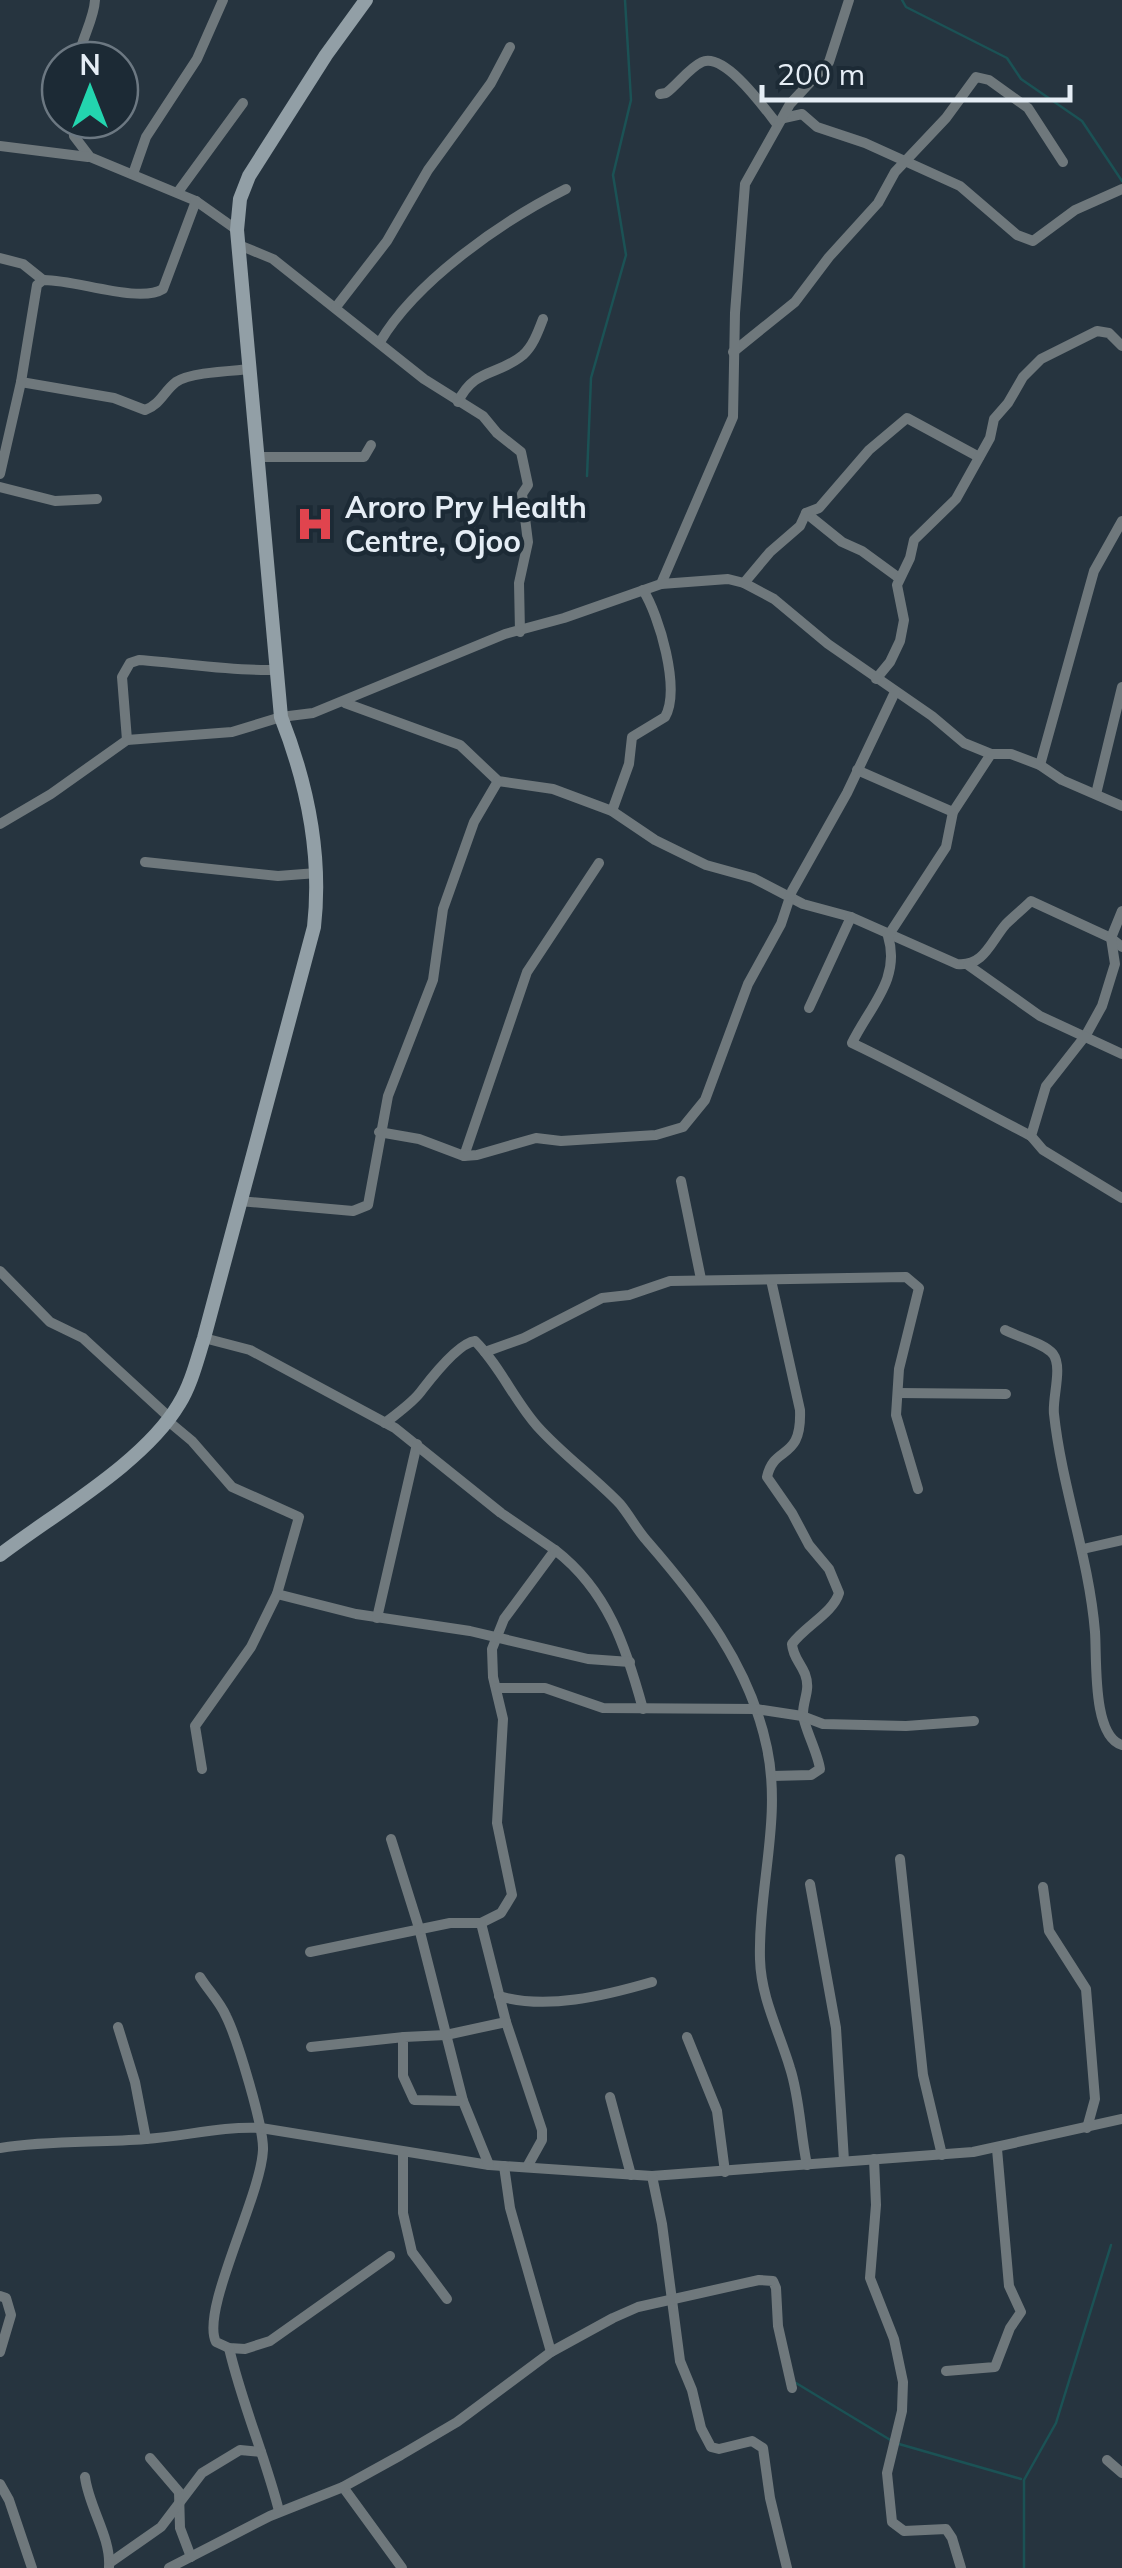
<svg xmlns="http://www.w3.org/2000/svg" width="1122" height="2568" font-family="Mulish,sans-serif">
<rect width="100%" height="100%" fill="#26343f"/>
<g fill="none" stroke-linecap="round" stroke-linejoin="round">
<g stroke="#1b5255" stroke-width="2.5">
<path d="M902,0L906,7L1007,58L1021,79L1082,121L1122,181"/>
<path d="M587,476L591,378L626,255L613,175L631,100L625,0"/>
<path d="M796,2383L892,2441"/>
<path d="M899,2444L1021,2479"/>
<path d="M1024,2568V2480L1056,2423L1111,2245"/>
</g>
<g stroke="#6f787c" stroke-width="10">
<path d="M78,60C81,39 94,20 95,0"/>
<path d="M660,94L666,93C677,85 689,68 702,62C725,52 765,109 777,124"/>
<path d="M784,118L802,114L817,127L865,143L960,186L1017,235L1033,241L1075,210L1122,189"/>
<path d="M73,120L74,136L90,157L196,201L237,230"/>
<path d="M0,146L88,157"/>
<path d="M133,174L146,137L197,59L223,0"/>
<path d="M178,192L243,103"/>
<path d="M239,245L273,259L424,379L483,416L497,433L521,452L528,485L522,494L528,542L519,583L520,632"/>
<path d="M0,258L23,264L43,280"/>
<path d="M336,307L387,241L428,170L491,83L510,47"/>
<path d="M380,342C416,281 502,221 566,189"/>
<path d="M733,352L795,302L829,257L878,203L895,172L946,118L976,77L989,80L1028,108L1063,162"/>
<path d="M21,382L114,398L145,410C161,404 164,391 176,382C191,372 232,371 251,369"/>
<path d="M458,402C474,368 498,376 523,355C533,346 538,332 543,319"/>
<path d="M260,457H364L371,445"/>
<path d="M0,474L21,382L37,285L43,280C74,279 139,304 163,289L196,201"/>
<path d="M0,487L55,501L97,499"/>
<path d="M806,513L842,542L862,551L899,578"/>
<path d="M744,583L770,552L800,526L806,513L819,508L869,450L907,418L979,457"/>
<path d="M661,584L733,417L735,313L745,184L790,104L829,62L849,0"/>
<path d="M876,679L890,662L900,641L904,620L897,585L910,558L914,540L956,499L990,438L994,419L1008,403L1023,377L1041,359L1097,331L1109,333L1122,346"/>
<path d="M345,703L460,745L498,781L553,789L612,811L655,840L706,865L753,878L803,904L851,917L957,964C984,967 991,941 1006,924C1014,916 1023,909 1031,901L1111,938L1122,947"/>
<path d="M127,740L122,677L130,663L139,660C184,663 228,671 273,670L278,665"/>
<path d="M991,754L953,812L946,847L888,936C901,979 870,1006 852,1043C913,1072 971,1105 1031,1136"/>
<path d="M1040,765L1094,571L1122,521"/>
<path d="M857,770L953,812"/>
<path d="M1096,794L1122,687"/>
<path d="M612,811L629,764L632,737L665,717C681,689 659,615 643,590"/>
<path d="M0,824L51,794L127,740L232,732L281,717L313,713L505,634L564,618L661,584L728,579L744,583L774,599L828,644L932,716L964,743L991,754H1011L1040,765L1062,780L1122,806"/>
<path d="M145,862L278,876L317,873"/>
<path d="M1122,911L1111,938L1115,964L1102,1006L1086,1035L1046,1086L1031,1136L1043,1150L1122,1198"/>
<path d="M968,965L1040,1016L1122,1054"/>
<path d="M809,1008L851,917"/>
<path d="M379,1132L419,1139L464,1156L527,972L599,863"/>
<path d="M464,1156L477,1155L536,1138L561,1141L656,1135L683,1127L705,1100L748,984L781,924L792,891L847,793L895,692"/>
<path d="M681,1181L701,1279"/>
<path d="M239,1201L353,1211L368,1205L388,1096L433,980L443,909L474,822L498,781"/>
<path d="M0,1271L50,1322L83,1338L170,1418"/>
<path d="M771,1280L800,1410C802,1462 774,1444 767,1477L792,1513L809,1545L829,1569L839,1593C833,1613 805,1626 792,1644C793,1657 800,1662 805,1674C811,1690 803,1699 803,1714C803,1725 818,1753 820,1769L811,1775L772,1776"/>
<path d="M1005,1330C1018,1337 1044,1343 1053,1354C1063,1367 1052,1398 1054,1414C1062,1488 1089,1558 1095,1632C1097,1659 1092,1736 1122,1745"/>
<path d="M204,1338L250,1350L395,1428L501,1513L555,1550L504,1619L492,1649L493,1677L503,1719L497,1823L512,1895L501,1913L481,1923L506,2022L542,2130V2140L527,2167"/>
<path d="M485,1352L524,1338L602,1298L629,1295L670,1281L906,1277L919,1288L899,1369L896,1415L918,1489"/>
<path d="M898,1393L1006,1394"/>
<path d="M168,1421L192,1441L232,1487L299,1517L277,1594L251,1647L195,1726L202,1769"/>
<path d="M385,1423C396,1414 414,1402 422,1390C432,1377 459,1343 475,1341C500,1366 514,1400 537,1426C562,1454 594,1477 620,1504C630,1516 637,1530 647,1541C700,1602 750,1666 767,1748C782,1819 758,1888 760,1959C761,1998 779,2031 790,2068C800,2099 800,2132 807,2165"/>
<path d="M1083,1549L1122,1540"/>
<path d="M555,1550C608,1591 626,1647 643,1709"/>
<path d="M277,1594L356,1614L470,1631L588,1659L630,1662"/>
<path d="M377,1618L417,1444"/>
<path d="M497,1688H545L603,1708L756,1709L802,1716L823,1724L906,1726L974,1721"/>
<path d="M391,1839L419,1928L463,2101"/>
<path d="M900,1859L923,2075L942,2155"/>
<path d="M810,1884L836,2028L844,2161"/>
<path d="M1043,1887L1049,1931L1086,1989L1095,2099L1087,2128"/>
<path d="M310,1952L450,1923H481"/>
<path d="M200,1977C208,1990 220,2002 226,2016C237,2038 264,2127 263,2150C261,2196 200,2311 216,2342L229,2348L245,2349L270,2341L390,2256"/>
<path d="M499,1996C546,2010 604,1996 652,1982"/>
<path d="M118,2027L135,2082L146,2139"/>
<path d="M687,2037L717,2111L725,2172"/>
<path d="M311,2047L404,2037"/>
<path d="M610,2097L631,2175"/>
<path d="M0,2148C49,2140 97,2143 146,2139C186,2136 222,2126 261,2128L489,2165L652,2176L973,2152L1122,2119"/>
<path d="M403,2152V2213L412,2252L447,2299"/>
<path d="M874,2159L876,2205L870,2278L894,2339L903,2382L902,2411L887,2473L892,2522L904,2531L946,2529L952,2538L961,2568"/>
<path d="M489,2165L463,2101L414,2100L403,2076V2041L404,2037L446,2035L506,2022"/>
<path d="M504,2166L510,2208L551,2352"/>
<path d="M652,2176L662,2224L680,2361L692,2390L701,2428L711,2447L719,2449L752,2441L763,2448L770,2498L787,2568"/>
<path d="M0,2296L6,2298L11,2315L0,2352"/>
<path d="M229,2348C242,2404 265,2456 279,2511"/>
<path d="M946,2371L995,2367L1010,2328L1021,2312L1009,2286L997,2149"/>
<path d="M150,2458L179,2492L180,2528L191,2557"/>
<path d="M1107,2460L1122,2473"/>
<path d="M85,2477C89,2508 111,2537 109,2567"/>
<path d="M0,2484L9,2500L32,2568"/>
<path d="M343,2487L402,2568"/>
<path d="M111,2562L161,2527L202,2473L240,2450L261,2452"/>
<path d="M169,2568L270,2516L343,2487L401,2455L457,2422L551,2352L613,2318L638,2307L759,2280L773,2281L776,2288L778,2326L792,2388"/>
</g>
<path stroke="#929fa6" stroke-width="14" d="M0,1555C55,1513 144,1463 179,1404C191,1385 197,1360 204,1338L314,927C322,856 307,783 281,717L237,230L240,199L249,176L326,55L366,0"/>
</g>
<defs>
<g id="hospital-bare" transform="scale(3)"><path d="M-5-5h3v3.5h4V-5h3V5h-3V1.5h-4V5h-3Z" fill="#e0444e" stroke="#1c2a35" stroke-width="2.5" paint-order="stroke"/></g>
</defs>
<g fill-rule="evenodd">
<use href="#hospital-bare" x="315" y="524"/>
</g>
<g text-anchor="middle" dominant-baseline="central" stroke-width="9" stroke-linejoin="round" paint-order="stroke">
<g font-size="30" font-weight="bold" fill="#e5edf5" stroke="#1c2a35" text-anchor="start">
<text x="345" y="507">Aroro Pry Health<tspan x="345" dy="34">Centre, Ojoo</tspan></text>
</g>
</g>
<g transform="translate(90 90)"><circle r="48" fill="#1c2a35" stroke="#6c7882" stroke-width="2.5"/>
<path d="M0-8L18 38L0 25L-18 38Z" fill="#23d5af"/>
<text y="-15" font-size="28" font-weight="bold" text-anchor="middle" fill="#e5edf5">N</text>
</g>
<path d="M762 85v15h308v-15" fill="none" stroke="#e5edf5" stroke-width="5"/>
<text x="777" y="85" font-size="30" fill="#e5edf5" stroke="#1c2a35" stroke-width="8" paint-order="stroke">200 m</text>
</svg>
